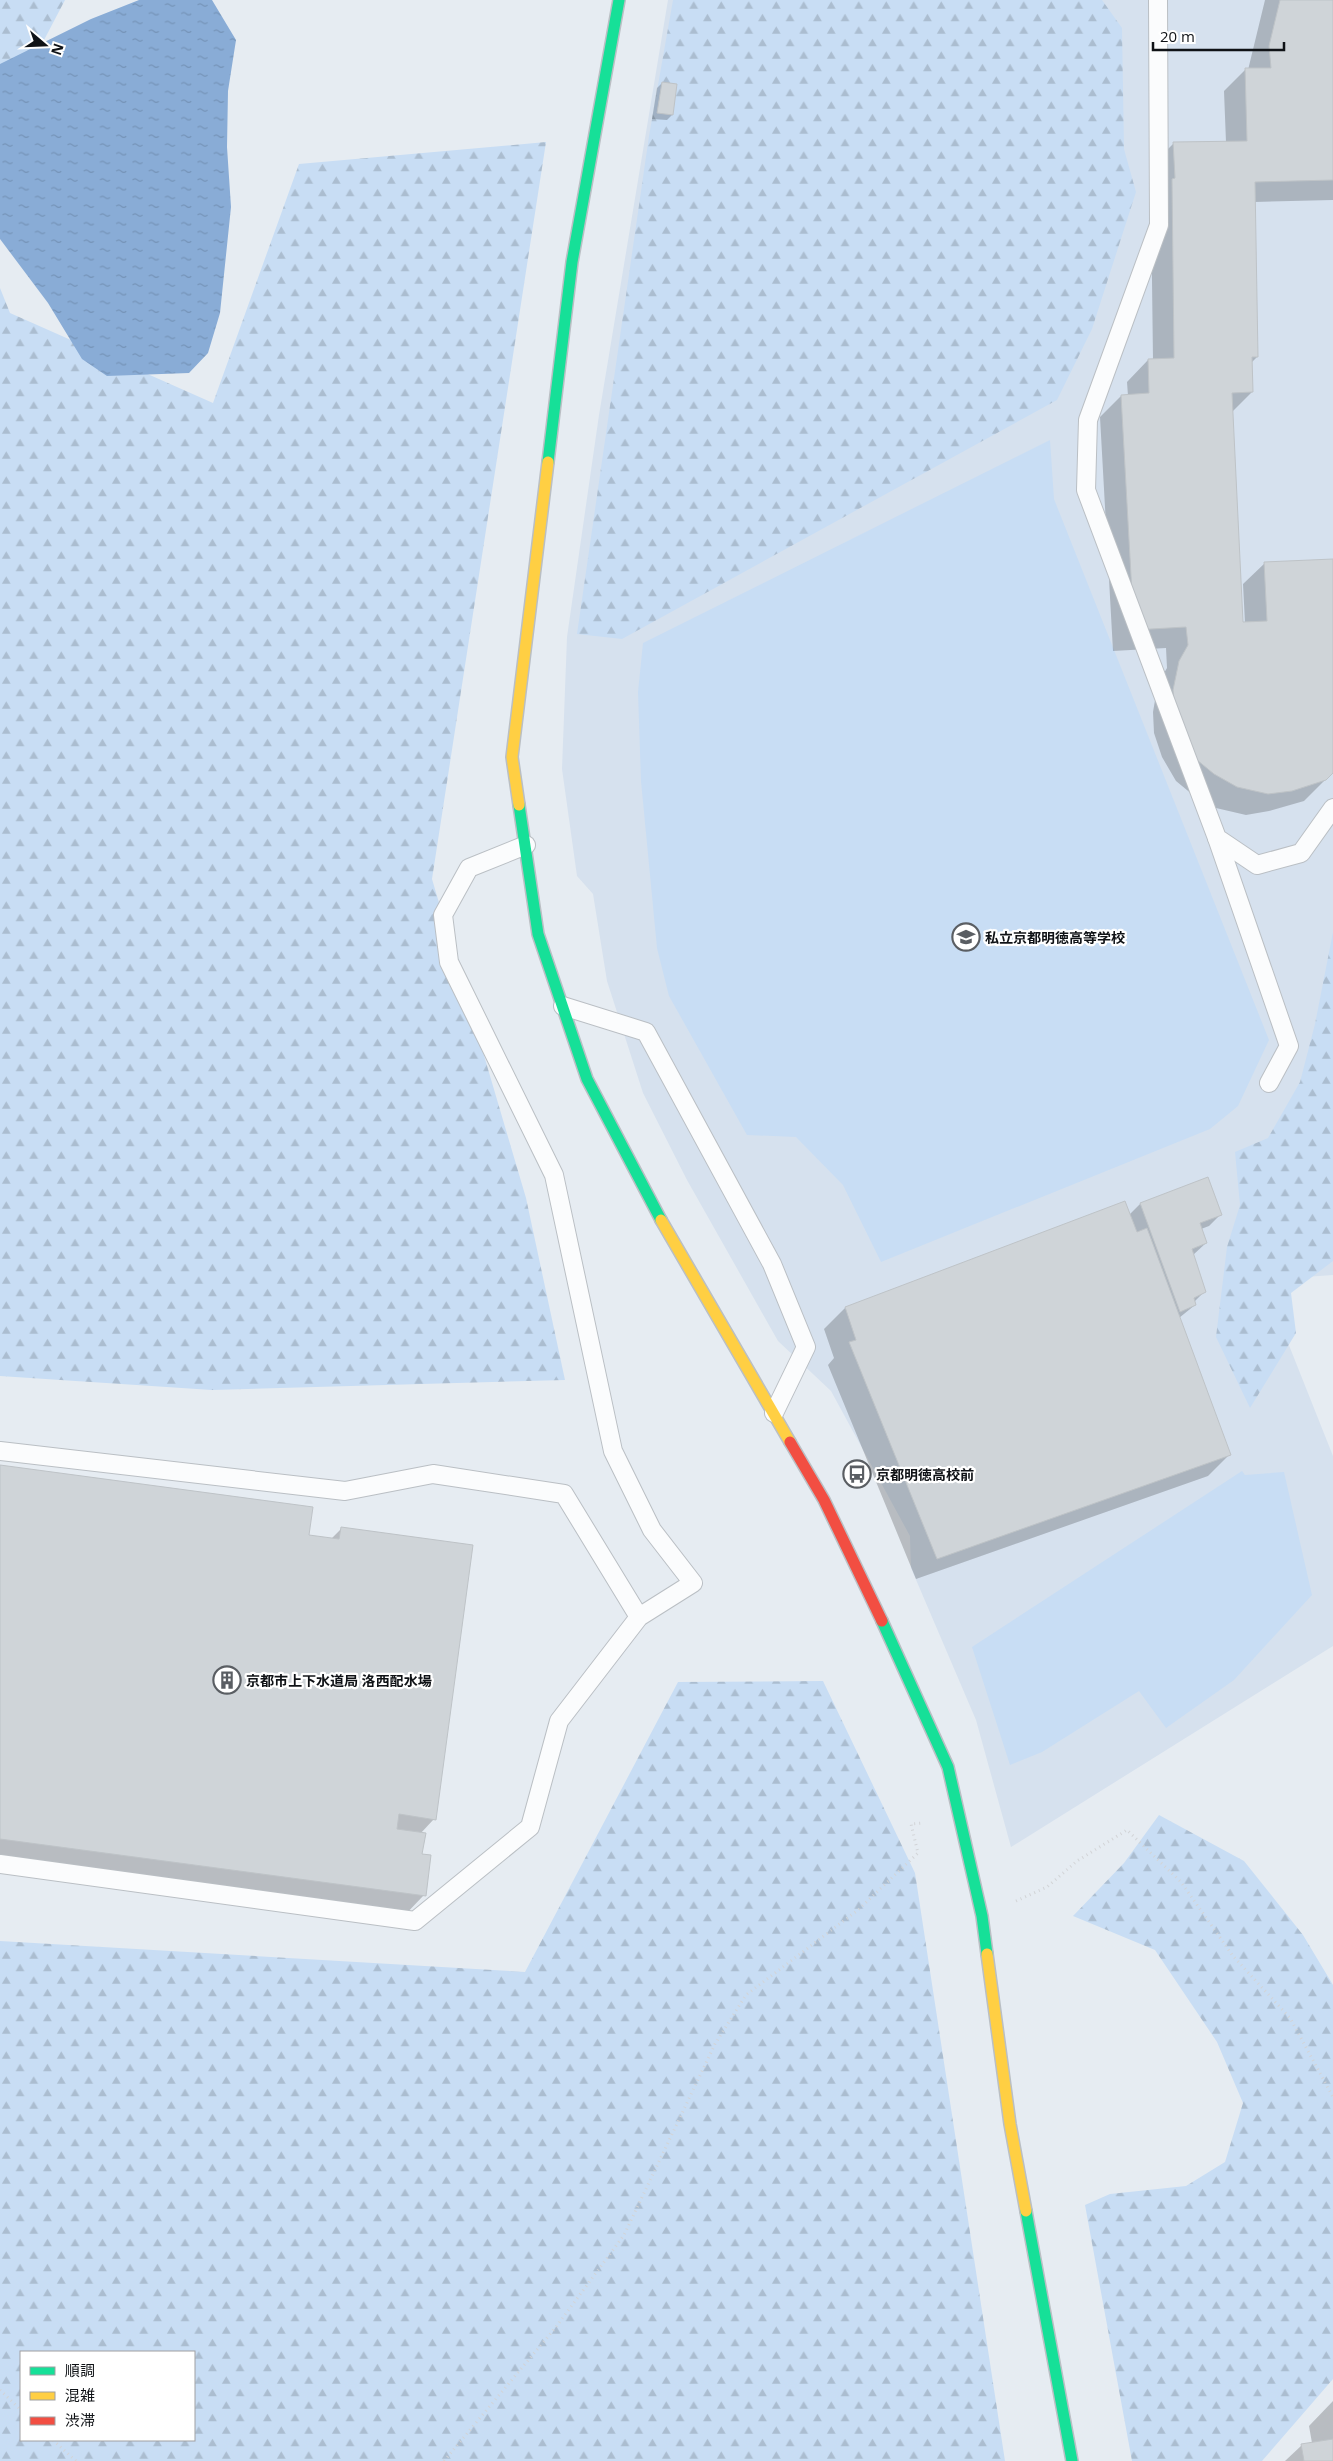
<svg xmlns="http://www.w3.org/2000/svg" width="1333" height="2461" font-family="'Open Sans','Noto Sans JP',sans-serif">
<defs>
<pattern id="forest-firs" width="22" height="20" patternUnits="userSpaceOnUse" patternTransform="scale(1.25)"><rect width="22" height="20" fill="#c8ddf4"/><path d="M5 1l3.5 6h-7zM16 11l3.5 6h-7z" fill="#abbdd0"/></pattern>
<pattern id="water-ripples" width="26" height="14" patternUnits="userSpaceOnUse" patternTransform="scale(1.25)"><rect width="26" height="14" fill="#89acd6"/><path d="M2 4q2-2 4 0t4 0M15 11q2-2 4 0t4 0" fill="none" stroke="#7593b7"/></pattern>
</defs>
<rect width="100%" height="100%" fill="#e6ecf2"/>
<path fill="#d6e1ee" d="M668,0H1333V1275L1263,1280L1333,1456V1646L1011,1847L976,1720L911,1568L910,1536L831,1391L778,1341L687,1180L643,1093L607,981L593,894L577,876L562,769L567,637L599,415Z"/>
<g fill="url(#forest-firs)" fill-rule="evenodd">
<path d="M0,0H65L0,124Z"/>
<path d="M673,0H1102L1122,28L1124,149L1136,192L1092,329L1057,400L622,639L577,634L649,136Z"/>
<path d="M546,142L432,879L526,1198L565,1380L212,1390L0,1376V288L10,313L213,403L299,164Z"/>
<path d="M1333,932V1261L1291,1293L1296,1333L1250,1408L1216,1337L1227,1247L1240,1205L1235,1152L1268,1138L1300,1082L1315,1024Z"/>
<path d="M823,1681L915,1873L1005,2461H0V1941L525,1972L678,1682ZM21,2352H194V2440H21Z"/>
<path d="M1159,1815L1244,1861L1303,1935L1333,1985V2379L1262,2461H1132L1085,2205L1110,2194L1186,2186L1225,2162L1243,2103L1217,2042L1155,1950L1073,1916L1124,1863Z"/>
</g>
<g fill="#c8ddf4">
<path d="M1050,440L1054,499L1269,1040L1238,1106L1210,1129L881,1262L843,1185L796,1137L747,1135L669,996L657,948L641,781L638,692L643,643Z"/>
<path d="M1242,1471L1245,1475L1284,1472L1312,1595L1234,1680L1166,1728L1139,1691L1042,1752L1010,1765L972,1647Z"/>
</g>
<path fill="url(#water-ripples)" d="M139,0H212L236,40L228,91L227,147L231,207L220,313L208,353L189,373L107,376L82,359L48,303L0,239V64L91,19Z"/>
<g fill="#0003">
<path d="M1265,0H1333V200L1254,202L1257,357L1251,363L1252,392L1232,412L1242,623H1245L1243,584L1265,563L1333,560V772L1304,801L1269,811L1246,815L1216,808L1193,795L1176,781L1162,757L1154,733L1153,712L1158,683L1167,668L1166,648L1113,651L1100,417L1121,396H1128L1127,382L1148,360H1153L1151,201L1153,164L1174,143L1226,142L1224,91L1245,70H1248Z"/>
<path d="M662,83L672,115L667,120L652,119L657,88Z"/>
<path d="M1140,1204L1220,1215L1209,1226L1201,1229L1206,1243L1193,1255L1205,1291L1194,1302L1195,1305L1179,1318L1229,1455L1208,1476L916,1579L828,1365L834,1358L824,1329L845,1308L1129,1215Z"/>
<path d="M0,1466L308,1536L331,1539L341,1529L434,1819L420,1834L424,1895L403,1917L0,1863Z"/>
<path d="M1333,2401V2461H1285L1302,2445L1312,2443L1309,2426Z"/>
</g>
<g fill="#cfd4d8" stroke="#bec3c7">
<path d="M1280,0H1333V180L1255,182L1258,357H1252L1253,392L1232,393L1243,622L1267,621L1264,562L1333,559V773L1326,780L1292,791L1268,794L1237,787L1214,774L1197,760L1183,736L1175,711L1173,690L1179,661L1188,645L1186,627L1134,630L1121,395L1149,393L1148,359L1174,358L1172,179L1175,178L1173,142L1247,141L1245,68H1271L1269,46Z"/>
<path d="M662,82L677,84L673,115L657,113Z"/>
<path d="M1208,1177L1222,1215L1200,1223L1207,1243L1192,1249L1206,1292L1194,1298L1196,1305L1180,1312L1140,1203Z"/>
<path d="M1125,1201L1137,1232L1147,1228L1231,1455L937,1559L849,1342L856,1340L845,1307Z"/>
<path d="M0,1465L313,1507L309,1535L339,1539L341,1527L473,1545L436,1820L399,1814L397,1829L426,1833L422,1854L431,1855L426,1896L0,1839Z"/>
<path d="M1333,2439V2461H1304L1301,2444Z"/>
</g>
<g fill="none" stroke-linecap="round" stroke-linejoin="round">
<g stroke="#babfc4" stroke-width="20">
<g id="lane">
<path d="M1158,0L1159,225L1088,420L1086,490L1217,838L1257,865L1301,853L1333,808"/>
<path d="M1217,838L1289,1046L1269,1083"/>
<path d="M563,1006L646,1032L772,1264L806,1347L774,1413"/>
<path d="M0,1451L345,1491L433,1474L564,1494L639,1617"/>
<path d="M0,1864L415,1921L530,1827L559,1721L639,1617L693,1583L652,1530L613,1451L554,1175L449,962L443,915L469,868L526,845"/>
</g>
</g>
<g stroke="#babfc4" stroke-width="14">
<g id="fast">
<path d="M548,462L572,262L619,0"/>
<path d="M519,805L538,934L587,1079L661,1220"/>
<path d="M882,1621L948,1767L982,1916L987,1954"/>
<path d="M1026,2211L1072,2461"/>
</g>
</g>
<g stroke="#babfc4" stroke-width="14">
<g id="slow">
<path d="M519,805L512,757L548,462"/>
<path d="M661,1220L790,1442"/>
<path d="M987,1954L1010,2124L1026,2211"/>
</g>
</g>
<g stroke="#babfc4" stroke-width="14">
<path id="jam" d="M790,1442L824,1500L882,1621"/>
</g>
<g stroke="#d2d4d7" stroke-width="3" stroke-dasharray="1 4" stroke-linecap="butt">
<path d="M1016,1901L1047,1887L1077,1861L1127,1830L1181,1882L1233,1956L1290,2018L1333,2097"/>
<path d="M0,2390L21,2410"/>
<path d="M53,2440L76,2461"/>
<path d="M444,2461L556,2327L624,2235L715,2044L746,1995L858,1910L918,1853L911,1824L922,1823"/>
</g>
<use href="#lane" stroke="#fbfcfd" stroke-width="18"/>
<use href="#fast" stroke="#16e098" stroke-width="11"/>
<use href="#slow" stroke="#ffcf43" stroke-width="11"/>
<use href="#jam" stroke="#f24e42" stroke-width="11"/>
</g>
<defs>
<g id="school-ring" transform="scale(1.4375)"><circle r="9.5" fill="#fff" stroke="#5a5e63" stroke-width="1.5"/><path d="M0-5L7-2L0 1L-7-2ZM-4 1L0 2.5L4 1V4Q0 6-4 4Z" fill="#5a5e63"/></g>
<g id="bus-ring" transform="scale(1.4375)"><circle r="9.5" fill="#fff" stroke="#5a5e63" stroke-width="1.5"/><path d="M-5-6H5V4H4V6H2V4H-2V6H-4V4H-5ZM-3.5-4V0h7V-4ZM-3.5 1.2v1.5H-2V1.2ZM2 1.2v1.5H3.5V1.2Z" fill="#5a5e63"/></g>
<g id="building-ring" transform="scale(1.4375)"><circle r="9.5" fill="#fff" stroke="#5a5e63" stroke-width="1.5"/><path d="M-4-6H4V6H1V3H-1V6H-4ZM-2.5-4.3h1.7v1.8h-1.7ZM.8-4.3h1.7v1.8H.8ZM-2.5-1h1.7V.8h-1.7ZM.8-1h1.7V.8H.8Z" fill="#5a5e63"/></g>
</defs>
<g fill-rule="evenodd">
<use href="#school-ring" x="966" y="937"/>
<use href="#bus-ring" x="857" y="1474"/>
<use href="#building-ring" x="227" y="1680"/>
</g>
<g text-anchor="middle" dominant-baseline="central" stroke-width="4.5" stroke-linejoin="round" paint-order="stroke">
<g font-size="14" font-weight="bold" fill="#0f1216" stroke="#fff" text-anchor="start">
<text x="985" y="937">私立京都明徳高等学校</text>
<text x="876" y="1474">京都明徳高校前</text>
<text x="246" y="1680">京都市上下水道局 洛西配水場</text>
</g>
</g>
<rect x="20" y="2351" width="175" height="90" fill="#ffffff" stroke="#9fa0a2"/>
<rect x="30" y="2367" width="25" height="8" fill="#16e098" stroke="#9fa0a2"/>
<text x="65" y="2376" font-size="15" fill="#0f1216">順調</text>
<rect x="30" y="2392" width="25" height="8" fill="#ffcf43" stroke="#9fa0a2"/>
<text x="65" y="2401" font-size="15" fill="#0f1216">混雑</text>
<rect x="30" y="2417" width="25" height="8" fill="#f24e42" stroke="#9fa0a2"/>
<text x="65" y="2426" font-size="15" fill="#0f1216">渋滞</text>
<g transform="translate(45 45) rotate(109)" stroke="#ffffff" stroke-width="4" paint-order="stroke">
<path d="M0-4L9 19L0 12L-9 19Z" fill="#0f1216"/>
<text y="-8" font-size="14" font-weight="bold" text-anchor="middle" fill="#0f1216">N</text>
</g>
<path d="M1153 42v8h131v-8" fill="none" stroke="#0f1216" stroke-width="2.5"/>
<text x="1160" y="42" font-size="15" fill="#0f1216" stroke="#ffffff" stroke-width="4" paint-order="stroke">20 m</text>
</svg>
